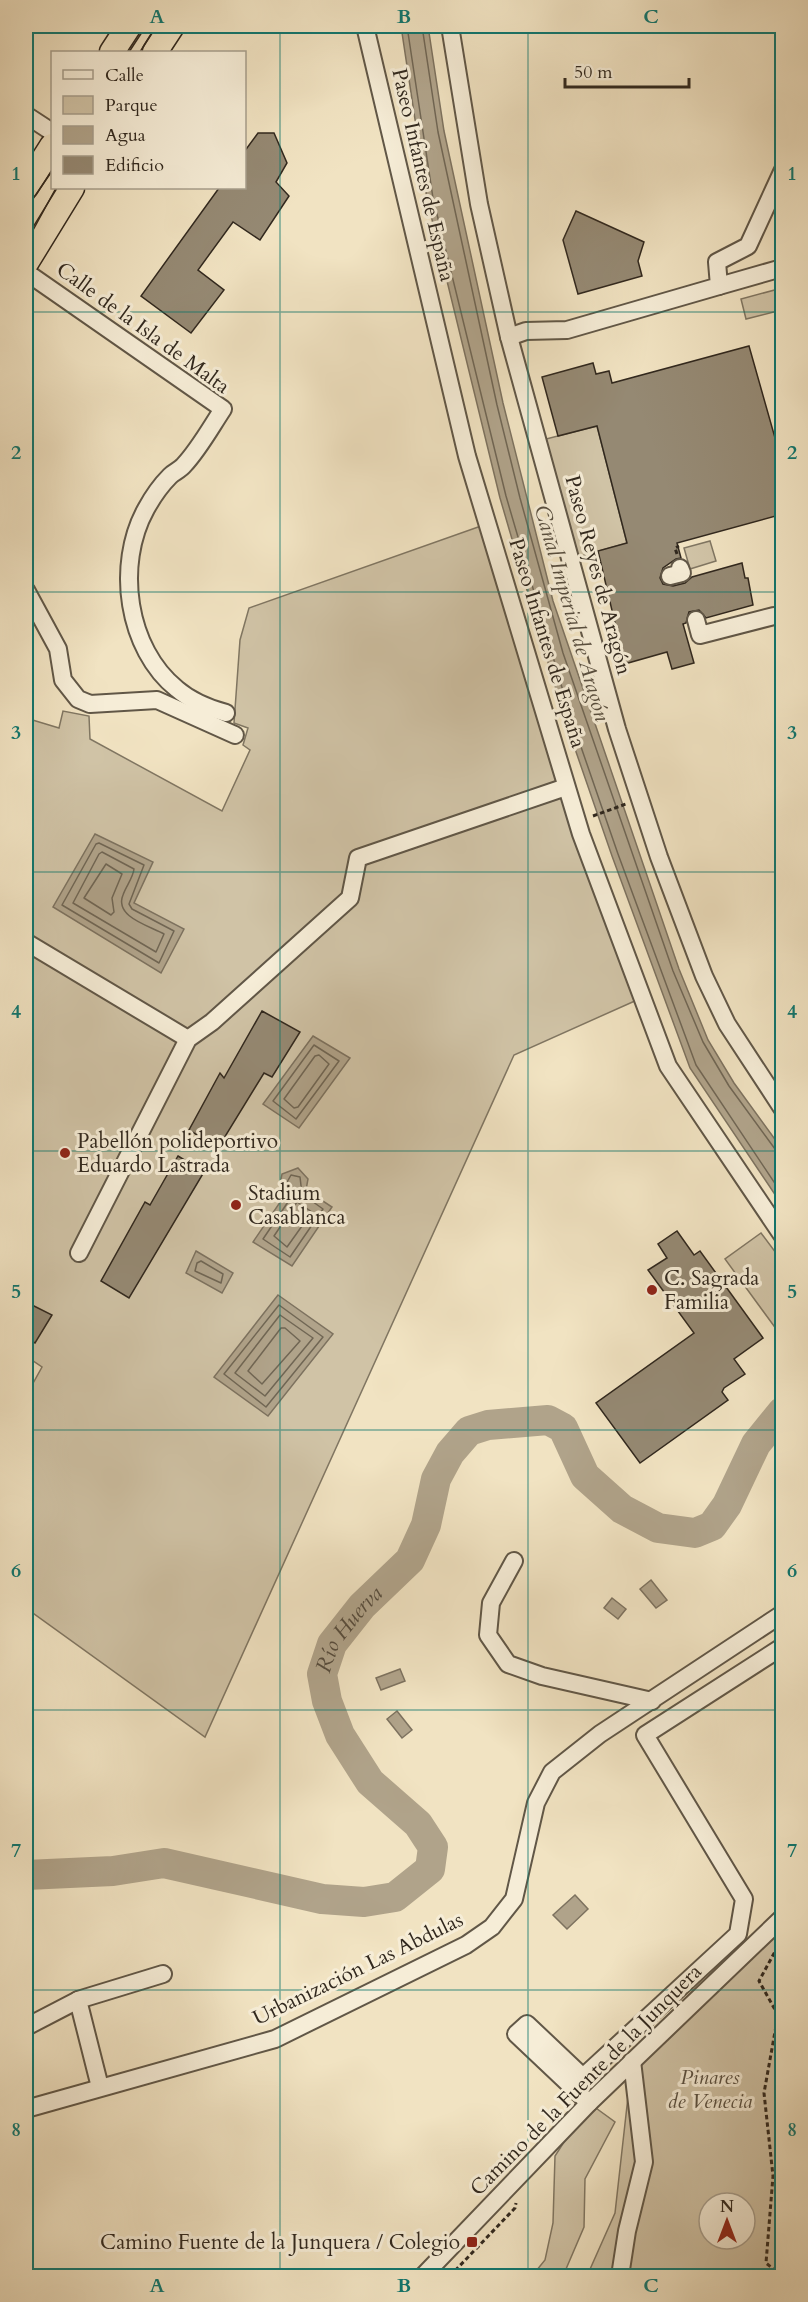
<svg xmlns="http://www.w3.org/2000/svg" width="808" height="2302" font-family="Cardo,serif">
<rect width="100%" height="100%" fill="#f1e3c2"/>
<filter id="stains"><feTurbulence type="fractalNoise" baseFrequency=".00333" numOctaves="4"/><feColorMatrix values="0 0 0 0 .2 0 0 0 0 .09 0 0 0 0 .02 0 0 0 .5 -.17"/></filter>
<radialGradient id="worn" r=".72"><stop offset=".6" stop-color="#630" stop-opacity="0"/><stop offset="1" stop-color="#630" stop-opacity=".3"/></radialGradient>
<g fill="#d0c3a6" stroke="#807662" stroke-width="1.5" fill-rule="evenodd">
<path d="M782,288V310L746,319L741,299Z"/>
<path d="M597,426L627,543L578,557L546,439Z"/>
<path d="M481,526L637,1000L514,1055L205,1737L26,1608V1396L42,1367L26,1356V718L59,728L63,711L89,716L90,739L222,811L250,750L243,745L248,728L234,723L240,640L249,608Z"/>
<path d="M710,541L716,561L690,569L684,548Z"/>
<path d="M761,1233L782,1261V1337L725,1259Z"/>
<path d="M782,1918V2276H587L615,2213L632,2061ZM709,2203H745V2239H709Z"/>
<path d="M589,2103L615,2122L585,2179L584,2227L563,2276H532L545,2260L553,2223L555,2156Z"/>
</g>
<g fill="#b0a38a" stroke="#7d725f" stroke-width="1.5">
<path d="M401,26H428L444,131L503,403L553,601L679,969L708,1040L734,1083L782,1149V1205L690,1068L612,856L564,717L500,498L427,199Z"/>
<path d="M95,834L153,862L134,903L184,929L161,973L53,907Z"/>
<path d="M313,1036L350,1058L299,1128L263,1104Z"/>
<path d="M298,1168L308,1179L306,1190L332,1207L292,1266L253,1242L285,1195L280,1184L282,1174Z"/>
<path d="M196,1251L233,1273L222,1293L186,1273Z"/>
<path d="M278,1295L333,1334L268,1416L214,1377Z"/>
<path d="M651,1580L667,1600L656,1608L640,1589Z"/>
<path d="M612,1598L626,1609L618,1619L604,1608Z"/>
<path d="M400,1669L405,1681L381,1690L376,1678Z"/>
<path d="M397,1711L412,1730L402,1738L387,1719Z"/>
<path d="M575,1895L588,1909L567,1929L553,1915Z"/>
</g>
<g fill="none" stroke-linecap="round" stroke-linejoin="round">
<g stroke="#706654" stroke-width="1.5">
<path d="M407,26L433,198L506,496L570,715L618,854L696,1065L782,1194"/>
<path d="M422,26L438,132L497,405L520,498L563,653L673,971L703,1042L729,1086L775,1149L782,1152"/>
<path d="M99,843L144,865L129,904L132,909L174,931L159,963L62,905L96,844Z"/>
<path d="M102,852L134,869C133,878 126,886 123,895C114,917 150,926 164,934L156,952L73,903L99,854Z"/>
<path d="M106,864L122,874L112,898L114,912L111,915L84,898Z"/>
<path d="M314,1045L339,1061L296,1119L273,1101Z"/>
<path d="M319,1055L329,1064L298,1107L294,1108L284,1099L315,1056Z"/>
<path d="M291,1175L300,1177L302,1194L323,1209L290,1257L263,1239L290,1199L286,1184Z"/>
<path d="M297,1202L312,1212L287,1247L274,1236Z"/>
<path d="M201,1261L223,1274L221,1283L195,1271L197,1263Z"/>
<path d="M279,1305L323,1337L266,1407L224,1374Z"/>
<path d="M280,1315L313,1338L265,1396L235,1373Z"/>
<path d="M281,1328H285L300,1341L262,1384L248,1371Z"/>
</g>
<path stroke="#b0a38a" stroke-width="30" id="s1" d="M26,1875L113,1871L164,1863L322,1899L364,1902L395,1897L430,1869L433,1847L418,1824L370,1782L340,1735L327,1701L322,1674L332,1644L362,1606L410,1560L426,1525L436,1479L450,1453L469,1431L488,1425L548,1420L563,1428L585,1476L622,1509L658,1528L695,1533L712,1526L727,1505L756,1444L782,1412"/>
</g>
<g fill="#958973" stroke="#31281e" stroke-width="1.5">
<path d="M258,133H274L287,163L276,182L289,196L260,240L233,222L198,270L224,290L191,333L141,296L219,188H244V152Z"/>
<path d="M576,211L644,242L638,261L642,276L578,294L563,240Z"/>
<path d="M749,346L783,466V514L677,543L681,558L676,559L663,568L660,578L663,584L673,586L685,583L692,577L742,563L745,578H748L753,605L706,618L699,610L689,612L686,623L683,624L694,663L672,669L667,652L621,665L615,642L619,640L598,551L627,543L597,426L558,436L542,377L593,363L596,374L609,371L612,383Z"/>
<path d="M262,1011L300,1032L272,1077L264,1073L218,1148L189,1130L220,1073L224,1078Z"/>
<path d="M178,1156L204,1172L129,1298L101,1281L145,1202L150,1205Z"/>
<path d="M677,1231L694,1255L700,1251L763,1338L734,1359L745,1374L724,1388L722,1392L728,1400L640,1463L596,1403L694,1333L648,1270L667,1258L658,1244Z"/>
<path d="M32,1305L52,1315L35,1343L26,1338V1323Z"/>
</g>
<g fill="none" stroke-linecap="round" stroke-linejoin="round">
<g stroke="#615747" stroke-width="20">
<g id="minor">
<path d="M365,26L467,456L581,834L668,1066L782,1235"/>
<path d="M450,26L479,204L509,337L617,729L659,857L704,976L727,1024L782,1108"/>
<path d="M26,115L52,132"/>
<path d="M26,272L223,409C211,427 199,449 184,465C180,470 174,472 170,476C160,486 152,498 146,509C115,565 127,649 177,689C191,701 208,708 226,713"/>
<path d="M719,286L782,268"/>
<path d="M509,337L526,331L567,330L719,286L717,262L748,246L782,172"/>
<path d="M670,576L682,573L680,568"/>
<path d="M26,590L58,649L63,680L78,699L90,704L157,700L235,735"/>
<path d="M696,620L700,635L774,616"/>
<path d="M26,942L188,1039"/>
<path d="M79,1253L188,1039L212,1022L350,898L358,858L566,787"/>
<path d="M514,1561L491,1603L488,1635L508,1664L542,1676L652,1701"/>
<path d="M26,2027L78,2000"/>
<path d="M100,2087L78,2000L163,1974"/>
<path d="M589,2103L516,2034L527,2024L583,2077L738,1934L744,1899L645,1735L782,1647"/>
<path d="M26,2109L275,2039L466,1945L492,1927L514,1899L536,1803L552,1772L600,1734L782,1614"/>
<path d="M423,2276L589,2103L782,1918"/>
<path d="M620,2276L627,2231L644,2162L632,2061"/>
</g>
</g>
<g stroke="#31281e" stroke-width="27">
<g id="highway">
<path d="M112,52L129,26"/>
<path d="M155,52L172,26"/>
<path d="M26,187L52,146"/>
<path d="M26,263L72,188"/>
</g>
</g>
<g stroke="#31281e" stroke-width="3" stroke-dasharray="4.5 3" stroke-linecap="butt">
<path d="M677,554L675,548L679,546"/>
<path d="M593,816L626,804"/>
<path d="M778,1946L759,1981L778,2015L764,2093L773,2176L766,2263L782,2276"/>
<path d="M450,2276L515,2208L516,2203"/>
</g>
<use href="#minor" stroke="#f6edd7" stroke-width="16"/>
<use href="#highway" stroke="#f1e3c2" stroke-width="24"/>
<g stroke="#31281e" stroke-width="1.5">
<path d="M129,52L146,26"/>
<path d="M140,52L156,26"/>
<path d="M26,209L52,171"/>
<path d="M26,243L56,188"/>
</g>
</g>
<path fill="none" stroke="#0f766e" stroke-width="1.5" stroke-opacity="0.55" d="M280,26V2276M528,26V2276M26,312H782M26,592H782M26,872H782M26,1151H782M26,1430H782M26,1710H782M26,1990H782"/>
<g fill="#8f2418" stroke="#f6edd7" stroke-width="2">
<circle cx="65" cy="1153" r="6"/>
<circle cx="236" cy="1205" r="6"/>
<circle cx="652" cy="1290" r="6"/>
<rect x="466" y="2236" width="12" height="12" rx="3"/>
</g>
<g text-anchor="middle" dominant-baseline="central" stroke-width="6" stroke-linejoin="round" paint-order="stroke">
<g font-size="21" fill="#31281e" stroke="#f6edd7">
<text transform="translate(423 175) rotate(77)">Paseo Infantes de España</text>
<text transform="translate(143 328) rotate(36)">Calle de la Isla de Malta</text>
<text transform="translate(598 575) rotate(75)">Paseo Reyes de Aragón</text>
<text transform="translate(547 643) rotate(73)">Paseo Infantes de España</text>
<text transform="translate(358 1969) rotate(-26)">Urbanización Las Abdulas</text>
<text transform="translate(586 2080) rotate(-45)">Camino de la Fuente de la Junquera</text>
</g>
<g font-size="21" fill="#31281e" stroke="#f6edd7" text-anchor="start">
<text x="77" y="1141">Pabellón polideportivo<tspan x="77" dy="24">Eduardo Lastrada</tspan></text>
<text x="248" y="1193">Stadium<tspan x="248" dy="24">Casablanca</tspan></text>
<text x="664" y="1278">C. Sagrada<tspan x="664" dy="24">Familia</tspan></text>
<text x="460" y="2242" text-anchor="end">Camino Fuente de la Junquera / Colegio</text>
</g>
<g font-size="21" font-style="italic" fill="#594f40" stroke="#f6edd7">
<text x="710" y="2077">Pinares<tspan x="710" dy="24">de Venecia</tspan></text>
</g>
<g font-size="22" font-style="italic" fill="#574d3e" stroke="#f6edd7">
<text transform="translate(572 613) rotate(74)">Canal Imperial de Aragón</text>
<text stroke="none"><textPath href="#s1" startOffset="705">Río Huerva</textPath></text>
</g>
</g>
<rect width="808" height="2302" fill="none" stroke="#f1e3c2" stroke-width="66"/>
<rect x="51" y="51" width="195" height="138" fill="#f6edd7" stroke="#a79e8d" stroke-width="1.5"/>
<rect x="63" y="70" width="30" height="9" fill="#f6edd7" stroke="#a79e8d" stroke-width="1.5"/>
<text x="105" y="81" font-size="18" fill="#31281e">Calle</text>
<rect x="63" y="96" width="30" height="18" fill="#d0c3a6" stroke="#a79e8d" stroke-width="1.5"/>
<text x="105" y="111" font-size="18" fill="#31281e">Parque</text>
<rect x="63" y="126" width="30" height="18" fill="#b0a38a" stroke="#a79e8d" stroke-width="1.5"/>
<text x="105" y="141" font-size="18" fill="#31281e">Agua</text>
<rect x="63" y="156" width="30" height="18" fill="#958973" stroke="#a79e8d" stroke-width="1.5"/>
<text x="105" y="171" font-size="18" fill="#31281e">Edificio</text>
<g transform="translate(727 2221)"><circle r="28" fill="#f6edd7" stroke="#a79e8d" stroke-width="1.5"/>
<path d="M0-4.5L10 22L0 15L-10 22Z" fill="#8f2418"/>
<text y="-9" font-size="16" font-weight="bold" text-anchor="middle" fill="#31281e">N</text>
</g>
<path d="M565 78v9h124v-9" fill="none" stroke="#31281e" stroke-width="3"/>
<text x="574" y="78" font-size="18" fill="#31281e" stroke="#f6edd7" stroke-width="4.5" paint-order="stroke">50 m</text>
<rect x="33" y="33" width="742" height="2236" fill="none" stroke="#0f766e" stroke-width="2"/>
<g font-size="20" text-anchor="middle" font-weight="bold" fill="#0f766e">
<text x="157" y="23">A</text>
<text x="404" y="23">B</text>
<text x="651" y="23">C</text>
<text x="16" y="180">1</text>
<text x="792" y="180">1</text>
<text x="16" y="459">2</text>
<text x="792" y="459">2</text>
<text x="16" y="739">3</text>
<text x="792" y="739">3</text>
<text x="16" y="1018">4</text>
<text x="792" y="1018">4</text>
<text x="16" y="1298">5</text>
<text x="792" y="1298">5</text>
<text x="16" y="1577">6</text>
<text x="792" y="1577">6</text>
<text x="16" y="1857">7</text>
<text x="792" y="1857">7</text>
<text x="16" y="2136">8</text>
<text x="792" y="2136">8</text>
<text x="157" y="2292">A</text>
<text x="404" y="2292">B</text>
<text x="651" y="2292">C</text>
</g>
<rect width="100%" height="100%" filter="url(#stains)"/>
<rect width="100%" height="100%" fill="url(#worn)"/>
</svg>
